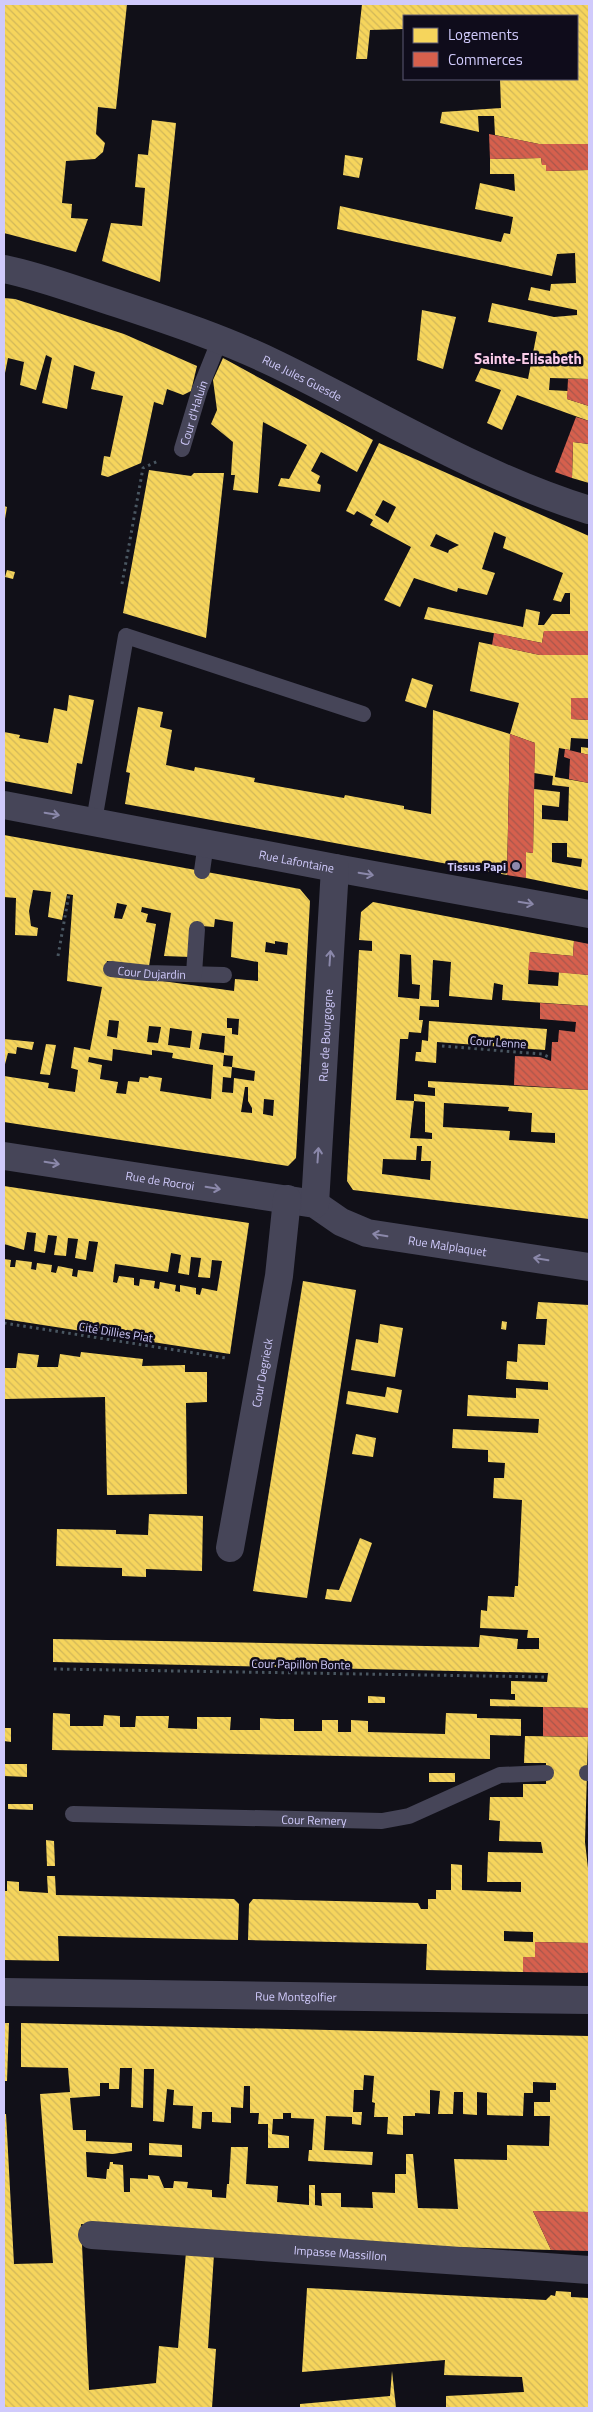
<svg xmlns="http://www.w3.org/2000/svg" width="593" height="2412" font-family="'Titillium Web',sans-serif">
<defs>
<pattern id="homes-back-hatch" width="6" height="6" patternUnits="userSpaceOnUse" patternTransform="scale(1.25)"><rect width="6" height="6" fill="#f6d55c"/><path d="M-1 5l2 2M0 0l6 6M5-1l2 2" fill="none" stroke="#d1b759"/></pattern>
<pattern id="shops-back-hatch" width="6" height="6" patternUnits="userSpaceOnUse" patternTransform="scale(1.25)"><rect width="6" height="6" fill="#d6604d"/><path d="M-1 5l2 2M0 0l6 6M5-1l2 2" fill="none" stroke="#a8564c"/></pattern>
</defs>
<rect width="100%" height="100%" fill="#111018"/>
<g fill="url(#homes-back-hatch)" fill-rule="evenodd">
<path d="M4,4H127L116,109L98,107L96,134L105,143L103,152L95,159L66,161L62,203L72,204L71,218L88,219L76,252L4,233Z"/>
<path d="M362,4H589V144H539L495,135L494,116H478L479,132L440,123L442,112L501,108L500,79H577V16H404V29L370,30L367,59H356Z"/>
<path d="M152,120L176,123L160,282L102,261L111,223L142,226L145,188L135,187L138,154L148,155Z"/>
<path d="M345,155L363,158L359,178L343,175Z"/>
<path d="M541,158L542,165H546V171L589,170V379L550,378L549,390L568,391L567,399L589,406V421L517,395L502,430L487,423L501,390L475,381L481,368L528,379L537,332L488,322L492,303L554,317L577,315V310L528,300L531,287L550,291L551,284L576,283L575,253L557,254L552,276L337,229L340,206L501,242L504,233L510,234L513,217L475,209L480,183L515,191L514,174H490V159Z"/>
<path d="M4,298L15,299L124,334L197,366L191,391L183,395L167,389L163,405L154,402L141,463L108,477L101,475L104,456L110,457L123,396L91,389L95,372L74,365L67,409L42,403L52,358L46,355L36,390L20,385L24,362L8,358L4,378Z"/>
<path d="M422,310L456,317L443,369L417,360Z"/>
<path d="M223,358L373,440L357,472L321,452L311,471L320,476L317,483L321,485L320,492L278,486L281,478L289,479L307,445L263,422L258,493L233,490L235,475H231L233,442L211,424L217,410L213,380Z"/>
<path d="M573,442L589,444V483L572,478Z"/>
<path d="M379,443L589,536V631H544L542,643L424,619L428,607L523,627L526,609L540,612L538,625H544L552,614H570V593H565L561,602L553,600L563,573L503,548L506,537L494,532L482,569L495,573L487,595L458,588L457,592L414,578L400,607L384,600L411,547L370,525L373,520L357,511L354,515L346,511ZM383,500L396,507L388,523L375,515ZM436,534L459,545L449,550L448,553L430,546Z"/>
<path d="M149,470L191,476L194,473H224L206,638L123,613Z"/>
<path d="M4,506L7,507L5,519H4Z"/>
<path d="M7,570L15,572L13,579L5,577Z"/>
<path d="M479,642L540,655H589V698H571V719L589,720V739L571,738L570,750L559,748L555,777L589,783V891L526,878V852L533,853L534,789L560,792L559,807L542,805V819L568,821L569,787L552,785L553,776L534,773L535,743L510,734L519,703L470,691ZM552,843H567V857L582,859L581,867L552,862Z"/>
<path d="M412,678L433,685L426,708L405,701Z"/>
<path d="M69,695L94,700L82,764L77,763L72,794L4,781V732L20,735L19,738L48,743L54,708L67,711Z"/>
<path d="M138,707L163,712L160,727L172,730L166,765L194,771L195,767L255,778L254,782L344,798L345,795L404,806V809L431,814L433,710L510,734L507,875L125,804L130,773L126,772Z"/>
<path d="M581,747L589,748V755L581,753Z"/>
<path d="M4,835L300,889L310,901L296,1158L288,1166L4,1122V1076L49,1083L48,1088L75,1092L78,1070L71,1068L74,1047L90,1050L102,987L67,981L73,895L67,894L62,920L48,917L51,892L33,890L29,911L31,926L38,928L37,936L15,935L16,898L4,897ZM117,903L127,905L122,919L114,918ZM142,907L171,913L164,956L190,957L202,926L214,927L215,919L233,922L231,957L258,962V981L235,979L234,991L105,973L107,961L149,966L156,924L146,922L148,914L141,912ZM275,941L288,943L287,955L265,952L266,942L275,944ZM227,1018L239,1019L238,1035L232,1034V1028H227ZM109,1020L119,1021L117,1038L107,1036ZM149,1026L161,1027L158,1043L147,1042ZM170,1028L192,1031L190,1048L168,1045ZM202,1033L225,1036L224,1053L199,1049ZM113,1049L152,1055V1050L173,1053L172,1058L213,1065L211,1099L160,1091L162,1078L149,1076L148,1078L140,1077L139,1082L128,1081L126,1094L116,1093L118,1082L100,1079L102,1065L88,1062L89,1057L112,1061ZM224,1055L233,1056L232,1067L223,1066ZM232,1067L255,1071L254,1081L234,1078L233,1093L222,1092L223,1077L231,1078ZM245,1087H248V1101L252,1108V1113L241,1112ZM264,1099L274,1100L273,1116L263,1114Z"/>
<path d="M373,902L574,941L573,956L530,952L528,984L558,986L559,972L589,975V1006L502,1000L503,985L494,983L492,1000L449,996L451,962L433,960L431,1000H439V1007L420,1006L419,1020H423L421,1033L409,1032L408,1039H400L396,1100L414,1101L410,1138L432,1139V1133L425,1132V1102L414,1101V1094L435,1096V1088L428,1087V1081L589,1090V1219L353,1190L347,1181L359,950L372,951V941L359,940L361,912ZM400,954L411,955L412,984L420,985L419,999L398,997ZM444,1103L509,1107L508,1111L532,1113L531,1132L555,1133V1143L509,1140L510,1131L443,1127ZM417,1146H422L421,1161H431L430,1180L382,1174L383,1159L416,1160Z"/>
<path d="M429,1021L547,1029L545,1050L437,1042L436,1063L415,1061L416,1052H421L422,1040L428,1041Z"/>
<path d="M4,1039L34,1042L32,1050L17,1047L16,1054L8,1053L4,1068Z"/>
<path d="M46,1044L56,1045L50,1075L40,1074Z"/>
<path d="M4,1186L249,1223L230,1354L4,1319V1259L11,1260L10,1267H15L16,1260L32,1262L31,1269L36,1270L37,1263L52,1265L51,1272L56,1273L58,1266L73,1269L72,1276L77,1277L78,1270L93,1272L98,1242L89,1241L86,1260L75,1258L78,1239L68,1238L66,1256L54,1255L57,1236L48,1235L45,1253L34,1251L36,1233L27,1232L24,1250L4,1244ZM171,1253L181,1255L178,1273L189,1275L191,1257L201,1258L198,1277L210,1278L212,1260L222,1261L217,1291L202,1288L200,1295L196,1294V1288L180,1285V1292L175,1291L176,1285L160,1282L159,1289L154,1288L155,1281L140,1279L139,1286L134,1285V1278L119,1276L117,1283L113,1282L115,1264L168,1272Z"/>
<path d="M303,1281L356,1290L307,1598L253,1591Z"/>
<path d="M538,1302L589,1305V1708L490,1706V1699L515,1700V1694H511V1681L547,1682L548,1673L53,1662V1639L479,1647L480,1635L518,1639L517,1649H539V1638H527L528,1630L480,1628L481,1610L487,1611L488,1596L514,1597L515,1586H518L522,1500L493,1498L494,1478H504L505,1463L488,1462V1450L452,1448L453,1429L538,1433L539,1419L467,1416L468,1395L516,1398V1388L548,1390V1382L506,1379L507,1361L517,1362L518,1344L545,1345L547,1319H536Z"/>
<path d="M502,1321L507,1322L506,1330L501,1329Z"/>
<path d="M380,1324L403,1328L395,1377L351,1370L356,1339L378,1343Z"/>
<path d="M81,1352L143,1359L142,1366L185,1365V1372H207V1402L186,1403L187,1494L107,1495L105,1397L5,1399L4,1368H16L18,1353L39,1355L37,1367H58L60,1354L80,1357Z"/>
<path d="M387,1387L402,1390L398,1413L346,1404L348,1391L385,1397Z"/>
<path d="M356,1434L376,1438L373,1457L352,1454Z"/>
<path d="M149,1514L203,1516L202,1571L146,1569V1577L122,1576V1568L56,1566L57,1529L116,1530V1534L148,1535Z"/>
<path d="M360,1538L372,1543L351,1602L325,1599L327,1589L339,1590Z"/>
<path d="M368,1696L385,1697V1703H368Z"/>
<path d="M53,1713L70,1714V1726H103L104,1715L120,1716V1727H135L136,1716H169L168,1728L197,1729V1717H231L230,1730H260V1718L276,1719H294V1731H322V1720H338V1732H351V1720L368,1721V1732L445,1734L446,1713L477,1714V1718L521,1719V1736L490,1735V1759L52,1750Z"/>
<path d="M4,1728H11V1742L4,1741Z"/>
<path d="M525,1736L588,1737L585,1842L589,1877V1943L535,1942V1957H523V1972L426,1970L427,1944L248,1940L249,1904L253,1899L418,1903L421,1909H428V1899H436V1890H451V1864L462,1865V1890L521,1892V1882H487L488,1852L543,1853L541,1842L499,1841L500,1821L489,1820L490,1797H523V1784H546V1763H524ZM504,1931L533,1932V1942L504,1941Z"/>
<path d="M4,1764H27V1777L4,1776Z"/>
<rect x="429" y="1773" width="26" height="9"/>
<path d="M8,1804H33V1810L8,1809Z"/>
<path d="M46,1840L54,1841L55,1866H47Z"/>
<path d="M47,1876H55L56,1895L234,1899L239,1904L238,1940L58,1936L59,1961L4,1960V1891H7V1881L19,1882V1891L48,1893Z"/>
<path d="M4,2023H9L7,2081H4Z"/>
<path d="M21,2023L589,2036V2212L533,2211L551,2250L421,2246L81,2224L89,2390L156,2383L159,2346L178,2348L186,2252L214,2254L208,2348L216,2349L212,2408H4V2114H6L14,2264L53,2263L40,2094L70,2092L68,2068L21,2067ZM120,2068H132L131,2107L143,2108L144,2069H154L153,2121L164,2122L167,2089L174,2090L173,2105L193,2106L192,2128L201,2129L202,2112H212V2122L231,2123V2107L243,2108L244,2086H250V2113H259L258,2124H268V2148H289V2136L272,2134L273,2119H283V2113H291V2118L314,2119L312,2150H309L308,2161L372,2165L373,2152L324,2150L326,2116L352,2117V2124L361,2125L362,2112H353L354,2090H363L364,2075L374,2076L372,2102L375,2103L374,2117H388L387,2134L403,2135V2116H415V2113L430,2114V2090L440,2091L438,2114H453L454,2092H463V2114L477,2115V2092L487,2093V2115L523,2116L524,2093H533V2082L556,2083V2090H550V2102H534V2116H550L549,2146L507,2145V2160L454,2159L458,2209L418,2208L413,2154H406V2174H395V2193L372,2192L373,2208L341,2207V2193H321L322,2206L315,2205V2185H309V2205L277,2202L278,2186L246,2184L248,2147H231L229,2184H227L226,2198L212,2197V2190L187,2188L188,2182L174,2181L173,2188H164L159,2176L148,2175V2179L130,2178V2192H124L123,2165L113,2164V2162H110L109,2169H107L106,2179L87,2177L86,2152L113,2154L132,2151V2143L86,2141V2130H73L70,2098L100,2096V2083H109V2089H119Z"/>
<path d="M149,2143L182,2145V2157L149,2155Z"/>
<path d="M307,2288L546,2300L551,2295L555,2296L556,2291L571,2292V2297L589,2298V2408H446V2396L524,2392L522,2377L444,2375L445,2360L302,2372Z"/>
<path d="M392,2371L396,2408H300V2404L390,2396Z"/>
</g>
<g fill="url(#shops-back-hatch)">
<path d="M489,134L539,144H589V170L546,171V165H542L541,158L490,159Z"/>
<path d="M568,379H589V406L567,399Z"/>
<path d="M576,417L589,421V444L573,442L572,478L555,472Z"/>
<path d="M544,631H589V655H540L492,645L494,633L542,643Z"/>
<path d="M571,698H589V720L571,719Z"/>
<path d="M510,734L535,743L533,853L526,852V878L507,875Z"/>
<path d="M565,749L589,755V783L569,779L570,759L564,757Z"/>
<path d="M574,941L589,944V975L528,970L530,952L573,956Z"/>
<path d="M540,1003L589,1006V1090L514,1085L515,1056L540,1057L551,1061L552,1042H558L559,1030L575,1032L576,1022L540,1019Z"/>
<path d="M543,1707L589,1708L588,1737L543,1736Z"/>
<path d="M535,1942L589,1943V1971L587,1973L523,1972V1957H535Z"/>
<path d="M533,2211L589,2212V2251L551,2250Z"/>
</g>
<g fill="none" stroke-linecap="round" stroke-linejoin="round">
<g stroke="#495661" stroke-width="3" stroke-dasharray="2.5 4" stroke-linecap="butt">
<path d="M122,584L143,468L158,461"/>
<path d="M58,956L69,894"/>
<path d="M442,1046L542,1054L551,1058"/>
<path d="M4,1323L226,1358"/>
<path d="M54,1669L548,1677"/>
</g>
<g stroke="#464558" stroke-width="16">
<path id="s1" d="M182,449L200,389L220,339"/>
<path d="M94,821L126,636L363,714"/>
<path d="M202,871L206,843"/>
<path id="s2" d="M111,969L148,973L224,975"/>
<path d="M194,974L197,929"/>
<path d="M587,1773H589"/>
<path id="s3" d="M73,1814L382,1821L409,1816L500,1775L546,1773"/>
</g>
<g stroke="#464558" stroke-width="28">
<path id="s4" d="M4,805L335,868L589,914"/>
<path id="s5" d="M4,1156L315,1204L341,1222L367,1233L589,1267"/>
<path id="s6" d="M315,1204L335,868"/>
<path id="s7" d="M230,1548L279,1276L287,1199"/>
<path id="s8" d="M4,1992L589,2000"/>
<path id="s9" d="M92,2235L589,2270"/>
</g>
<path stroke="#464558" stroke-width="28" id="s10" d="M4,269C43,277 81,292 119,304C173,322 227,340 278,365C381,415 479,476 589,510"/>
</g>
<defs><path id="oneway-shaft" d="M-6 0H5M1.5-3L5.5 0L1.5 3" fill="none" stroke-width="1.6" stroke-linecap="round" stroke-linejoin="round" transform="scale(1.25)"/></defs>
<g stroke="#8b88aa">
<use href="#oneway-shaft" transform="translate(52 814) rotate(10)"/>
<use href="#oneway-shaft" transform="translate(366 874) rotate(10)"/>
<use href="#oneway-shaft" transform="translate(526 903) rotate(10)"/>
<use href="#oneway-shaft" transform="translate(330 958) rotate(-86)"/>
<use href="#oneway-shaft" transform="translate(318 1155) rotate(-86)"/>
<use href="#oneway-shaft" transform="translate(52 1163) rotate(9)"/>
<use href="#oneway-shaft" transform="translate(213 1188) rotate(9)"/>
<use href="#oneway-shaft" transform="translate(380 1235) rotate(-171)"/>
<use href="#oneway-shaft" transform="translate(541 1259) rotate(-171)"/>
</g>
<circle fill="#8d89ac" stroke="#0f0c1b" stroke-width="2" cx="516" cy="866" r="5"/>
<g text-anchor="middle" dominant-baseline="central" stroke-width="5" stroke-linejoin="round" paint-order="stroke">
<g font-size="12" fill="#d0cafb" stroke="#0f0c1b">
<text stroke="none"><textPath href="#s10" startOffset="318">Rue Jules Guesde</textPath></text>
<text stroke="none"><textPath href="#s1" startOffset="38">Cour d'Haluin</textPath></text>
<text stroke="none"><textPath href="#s4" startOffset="298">Rue Lafontaine</textPath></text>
<text stroke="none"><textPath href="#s2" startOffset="41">Cour Dujardin</textPath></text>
<text stroke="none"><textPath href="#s6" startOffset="169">Rue de Bourgogne</textPath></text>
<text transform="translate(498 1042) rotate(4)">Cour Lenne</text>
<text stroke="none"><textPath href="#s5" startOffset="158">Rue de Rocroi</textPath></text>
<text stroke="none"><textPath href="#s5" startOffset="456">Rue Malplaquet</textPath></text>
<text transform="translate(116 1332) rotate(9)">Cité Dillies Piat</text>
<text stroke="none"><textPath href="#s7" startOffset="178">Cour Degrieck</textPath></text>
<text transform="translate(301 1664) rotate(1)">Cour Papillon Bonte</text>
<text stroke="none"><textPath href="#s3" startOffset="241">Cour Remery</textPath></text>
<text stroke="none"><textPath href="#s8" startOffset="292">Rue Montgolfier</textPath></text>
<text stroke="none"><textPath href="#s9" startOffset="249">Impasse Massillon</textPath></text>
</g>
<g font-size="12" font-weight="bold" fill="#d0cafb" stroke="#0f0c1b" text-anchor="end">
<text x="506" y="866">Tissus Papi</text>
</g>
<g font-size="15" font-weight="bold" fill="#fbccea" stroke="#0f0c1b">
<text x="528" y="358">Sainte-Elisabeth</text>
</g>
</g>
<rect width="593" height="2412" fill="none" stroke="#d0cafb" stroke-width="10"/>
<rect x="403" y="15" width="175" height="65" fill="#0f0c1b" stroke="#5c5875"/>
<rect x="413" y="28" width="25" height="15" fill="#f6d55c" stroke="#5c5875"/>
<text x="448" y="40" font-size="15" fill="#d0cafb">Logements</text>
<rect x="413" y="52" width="25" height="15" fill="#d6604d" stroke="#5c5875"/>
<text x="448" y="65" font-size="15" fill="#d0cafb">Commerces</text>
</svg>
